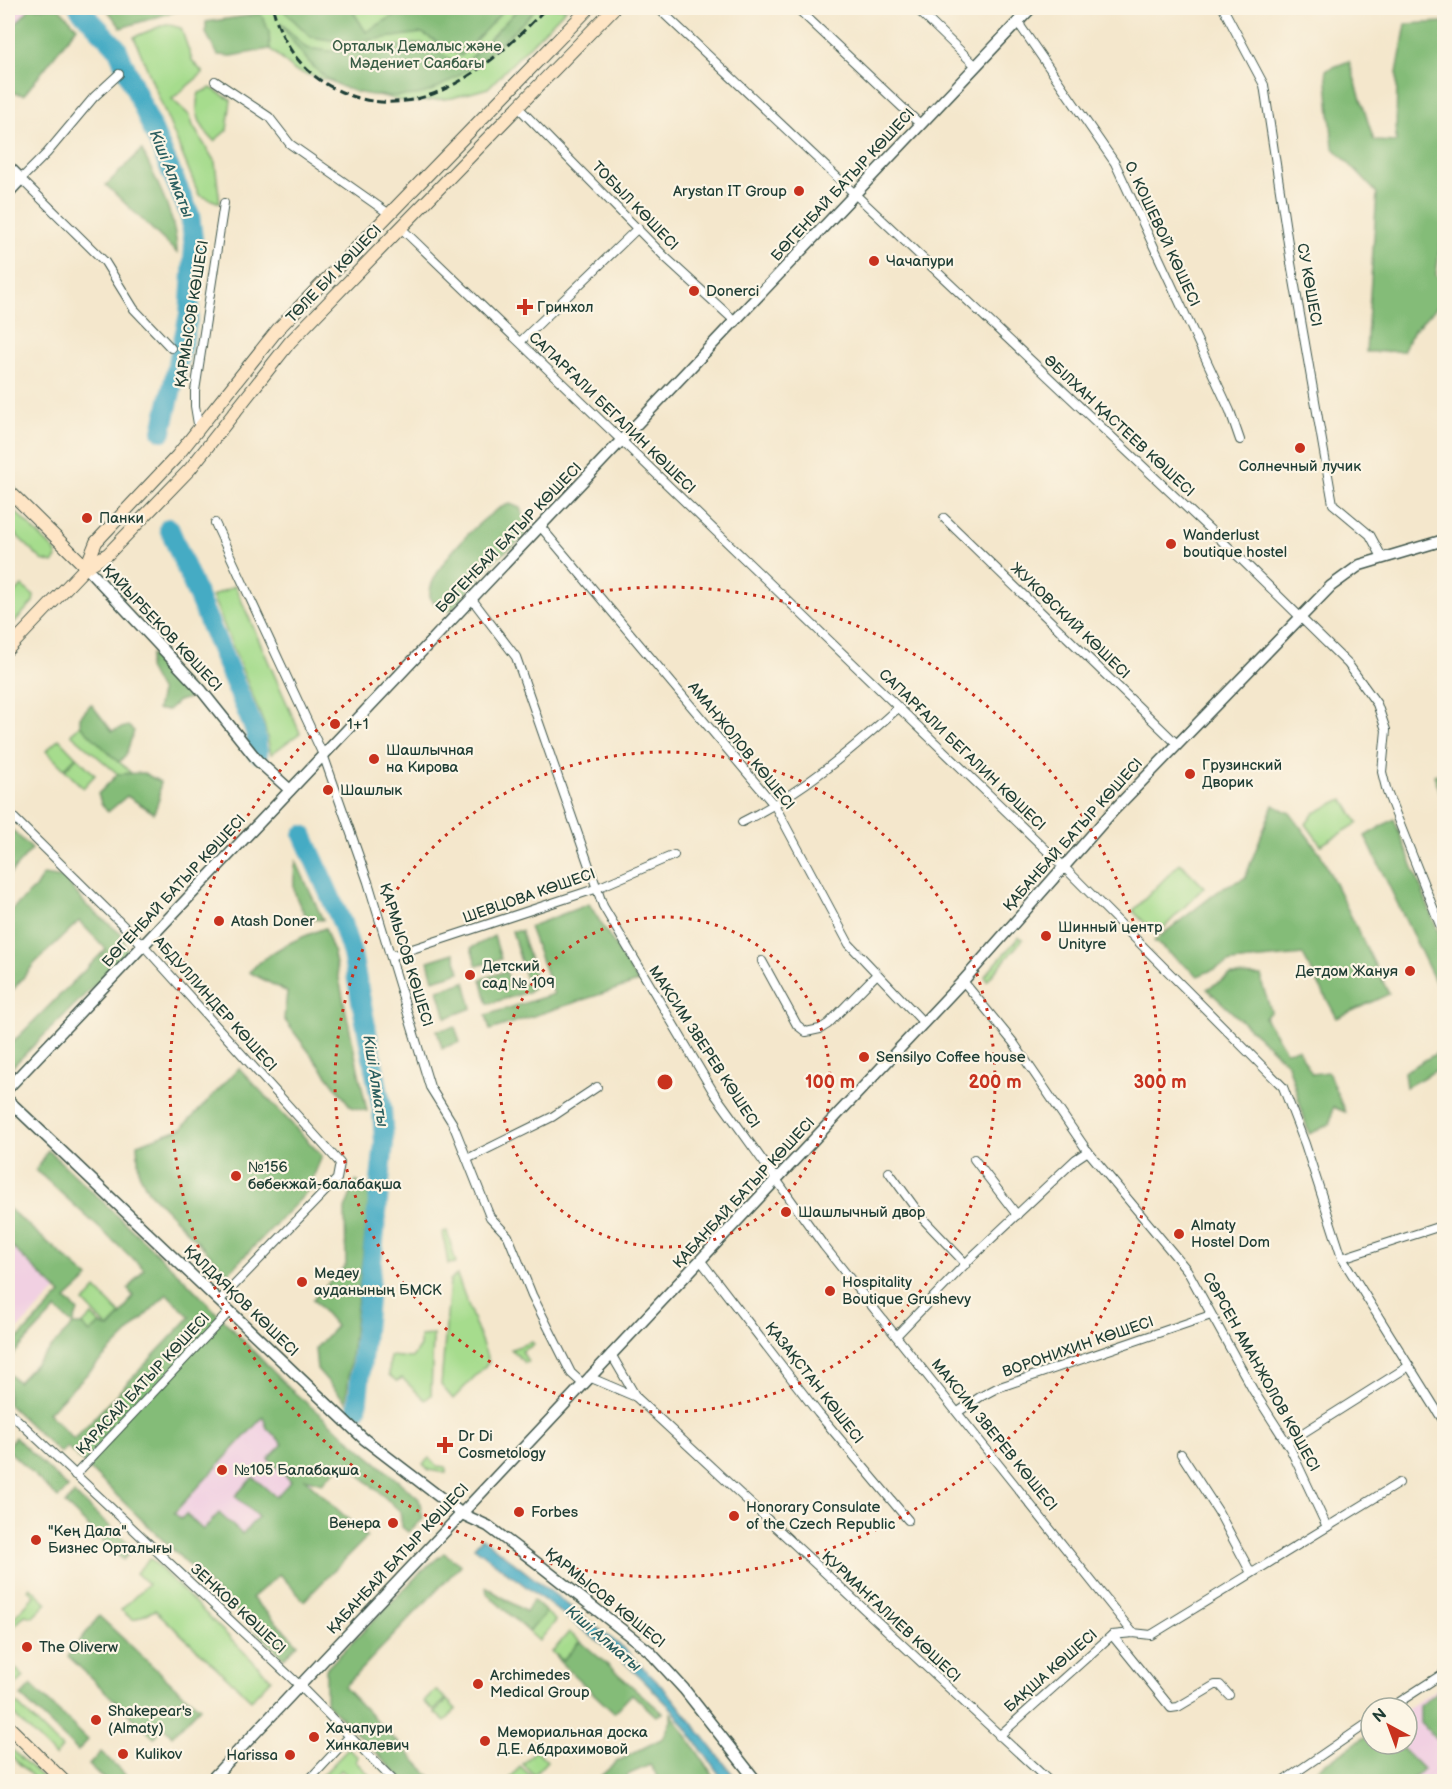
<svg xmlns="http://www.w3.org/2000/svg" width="1452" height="1789" font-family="'Balsamiq Sans',sans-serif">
<rect width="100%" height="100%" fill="#fcf5e5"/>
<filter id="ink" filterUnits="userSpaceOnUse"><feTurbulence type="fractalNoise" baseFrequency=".0167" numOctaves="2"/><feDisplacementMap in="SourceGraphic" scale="12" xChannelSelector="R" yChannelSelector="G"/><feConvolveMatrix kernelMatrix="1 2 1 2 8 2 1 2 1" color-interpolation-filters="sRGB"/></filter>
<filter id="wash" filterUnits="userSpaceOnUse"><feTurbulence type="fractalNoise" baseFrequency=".008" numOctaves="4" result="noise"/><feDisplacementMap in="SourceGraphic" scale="24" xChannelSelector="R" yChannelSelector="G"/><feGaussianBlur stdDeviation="1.35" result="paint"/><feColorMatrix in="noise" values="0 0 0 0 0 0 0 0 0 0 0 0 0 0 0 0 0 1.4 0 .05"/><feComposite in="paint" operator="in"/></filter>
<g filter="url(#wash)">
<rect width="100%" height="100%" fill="#f4e7cc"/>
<g fill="#f1d0e2">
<path d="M8,8H59L8,62Z"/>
<path d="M8,1212L73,1273L8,1339Z"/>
<path d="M230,1356L334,1457L213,1583L110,1482Z"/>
<path d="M1444,1684V1781L1299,1782L1371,1733V1744H1407V1709Z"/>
</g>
<g fill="#a6dc8d" stroke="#628c60" stroke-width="1.5">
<path d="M250,8H567L488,88L452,98L407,103L295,71L258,38Z"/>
<path d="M166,24L181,28L192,60L203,73L172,99L190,116L193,126L215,162L220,203L199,195L134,37Z"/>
<path d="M211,88L231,100L227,130L214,141C200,127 193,113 199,93Z"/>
<path d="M16,512L55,551L57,558L53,563L42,560L8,527V521Z"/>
<path d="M22,586L34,596L33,602L8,629V601Z"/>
<path d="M235,586L300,733L271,754L264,724L212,596Z"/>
<path d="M80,725L131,773L118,774L71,734Z"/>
<path d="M59,739L76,757L64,769L46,751Z"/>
<path d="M77,757L95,775L83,788L65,770Z"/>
<path d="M1343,799L1358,823L1321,845L1306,824L1314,813Z"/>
<path d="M1180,863L1204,887L1157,935L1133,911Z"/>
<path d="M1019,937L1023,939L987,981L985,976Z"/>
<path d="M447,1231L456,1263L448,1264L443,1232Z"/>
<path d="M457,1275L489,1362L453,1399L441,1385L450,1280Z"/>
<path d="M96,1289L121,1315L108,1328L84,1302Z"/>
<path d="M92,1315L100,1324L90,1333L82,1325Z"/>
<path d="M433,1335L431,1395L425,1400L402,1378L397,1381L389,1375L390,1356L412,1358L420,1346V1336Z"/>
<path d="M532,1342L534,1345L522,1351L528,1362L525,1363L511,1349Z"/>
<path d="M429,1458L437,1466L446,1467V1473L429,1470L423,1464Z"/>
<path d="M150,1558L271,1679L251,1700L155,1610L133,1620L121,1610L148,1584L136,1573Z"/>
<path d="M30,1587L47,1603L33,1617L25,1615L8,1633V1624L34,1596L28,1589Z"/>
<path d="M546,1612L556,1621L539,1641L529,1632Z"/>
<path d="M569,1632L580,1641L563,1661L552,1652Z"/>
<path d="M8,1661L24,1677L13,1688L8,1683Z"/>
<path d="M436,1690L446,1699L434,1711L424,1702Z"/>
<path d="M8,1695L62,1748L55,1756L8,1709Z"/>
<path d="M447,1700L456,1709L445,1722L435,1713Z"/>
<path d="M8,1746L46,1781H37L8,1753Z"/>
<path d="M348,1749L358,1757L356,1762L375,1781H354L341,1770L330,1781H317Z"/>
<path d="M536,1750L547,1761L534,1775L523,1764Z"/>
<path d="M520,1766L532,1777L528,1781H508Z"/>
</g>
<g fill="#84bc78" stroke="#527c56" stroke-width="1.5" fill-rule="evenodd">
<path d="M30,8H59L77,27L24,95L8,92V33Z"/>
<path d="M106,8H242L183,9L121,28Z"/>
<path d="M281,8H351L366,32L407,8H506L461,56L422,33L349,43L311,37Z"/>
<path d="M519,8H537C507,39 473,71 433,90C421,96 405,96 392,96C334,97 309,69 280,22L306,48L345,53L421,43L463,66Z"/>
<path d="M261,14L269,32L270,49L232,56L218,55L206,33V22Z"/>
<path d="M1444,22V219L1436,275L1444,281V300L1414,330L1403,351L1366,352L1377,193L1333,147L1326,70L1349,61L1374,141L1396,142L1397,73L1406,24Z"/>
<path d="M142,150C157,182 177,218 177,253L106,185Z"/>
<path d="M510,504L520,508L527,525L523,539L497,558L452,610L447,611C441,607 431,603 430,596C426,572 489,507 510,504Z"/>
<path d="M151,654L194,690L189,698L178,701L168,710H157L161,692L148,668Z"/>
<path d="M91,704L112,731L128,726L134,731L125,757L118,762L80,725V717Z"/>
<path d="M1444,772V803L1434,775Z"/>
<path d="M144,773L160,782L159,799L154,813L127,796L108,812L101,803L98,794L118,774Z"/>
<path d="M1273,805L1290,813L1320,853L1389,994L1337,1018L1303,955L1231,962L1198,976L1154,941L1224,887L1245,878Z"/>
<path d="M1394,819L1444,947V1000L1365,836Z"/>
<path d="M8,826L32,849L8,876Z"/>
<path d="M296,861L323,920L308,919C293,896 291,888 296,861Z"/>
<path d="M43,875L64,878L86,905L121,934L128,952L8,1071V1041L12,1043L106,949L79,921L35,963L8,996L10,911L35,888Z"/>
<path d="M589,904L638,982L490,1030L486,1015L554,994L529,927Z"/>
<path d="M325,928L333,950L367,1111L351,1107L284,1019L287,992L249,972C272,949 296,939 325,928Z"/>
<path d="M512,931H521L537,984L528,992L488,1004L481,979L506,971L511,988L527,983Z"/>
<path d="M494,936L501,959L477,966L471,948Z"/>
<path d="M454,953L460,972L433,980L428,961Z"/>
<path d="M1231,975L1262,976V984L1271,1011L1265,1018L1286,1051L1298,1049L1312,1074L1328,1072L1345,1112L1333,1107L1330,1124L1309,1134L1288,1064L1207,989Z"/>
<path d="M465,982L472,1008L446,1018L438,990Z"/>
<path d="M455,1027L460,1042L442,1048L437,1030Z"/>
<path d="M1444,1049V1066L1406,1087L1404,1072Z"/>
<path d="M239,1068L322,1156L307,1192L228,1273L148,1191L139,1173L137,1144L182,1128Z"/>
<path d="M48,1150L184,1279L289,1388L419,1499L423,1519L408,1532L402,1527L400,1511L345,1462L322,1483L304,1478L367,1537L304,1601L280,1574L252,1598L298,1644L284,1658L67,1447L60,1453L8,1404V1373L18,1382L73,1325L56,1309L8,1360V1349L61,1294L8,1243V1208L89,1278L66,1299L78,1311L73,1325H82L90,1333L100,1324L109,1328L121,1315L133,1296L128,1289L144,1269L36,1170ZM167,1294L190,1317L74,1439L48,1413ZM263,1417L267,1428L283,1444L268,1459L291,1481L276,1497L253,1477L235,1496L258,1517L242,1534L219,1513L203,1530L186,1514L181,1519L174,1513Z"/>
<path d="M356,1181L370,1191L346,1402L317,1369L315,1349L336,1326L313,1299L346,1265L345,1209Z"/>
<path d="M15,1437L68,1488L58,1498L8,1450V1446Z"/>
<path d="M74,1494L134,1548L123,1560L65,1504Z"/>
<path d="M444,1553L461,1565L344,1687L435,1781H405L326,1703V1669L422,1571Z"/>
<path d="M486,1587L526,1612L533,1600L546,1612L529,1632L487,1594Z"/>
<path d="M99,1616L176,1688L200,1707L172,1736L164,1727L154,1738L68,1656Z"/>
<path d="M580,1641L663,1713L656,1716L632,1694L614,1713L559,1661L555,1654L563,1661Z"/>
<path d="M31,1685L88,1740L78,1751L21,1696Z"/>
<path d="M1444,1686V1747L1420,1722V1706Z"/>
<path d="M671,1713L717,1781H661L650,1765L627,1775L628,1781H595L618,1761L663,1738L671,1721Z"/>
<path d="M1371,1733V1744H1398L1423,1769L1410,1781H1299Z"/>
<path d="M101,1752L132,1781H106L89,1765Z"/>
</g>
<path fill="#45abc4" stroke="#32747c" stroke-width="1.5" d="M482,1538L627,1651L672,1697L738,1781H724L673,1710L643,1680L620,1658L474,1547Z"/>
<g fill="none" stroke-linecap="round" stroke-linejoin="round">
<g stroke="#45abc4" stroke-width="20">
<path d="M79,8L117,48L190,215L194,247L189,315L162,431"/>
<path d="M169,528L255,731L258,753"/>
<path d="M303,835L342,923L352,954L382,1109L384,1142L357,1409"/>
</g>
</g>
</g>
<g filter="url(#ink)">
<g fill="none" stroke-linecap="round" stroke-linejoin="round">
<g stroke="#3f564b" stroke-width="10">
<g id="minor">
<path d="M658,8L1241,559L1348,664L1377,704L1386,730L1382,772L1387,792L1444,935"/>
<path d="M797,8L920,124"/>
<path d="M916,8L976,66"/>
<path d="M1223,8L1264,85L1291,263L1333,504L1370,535L1382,557"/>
<path d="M1019,19L1021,27L1115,163L1230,411L1240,440"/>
<path d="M119,74L94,97L47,153L21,179L105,262L134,309L171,348"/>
<path d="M215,81L269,117L290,144L388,213"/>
<path d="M518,107L665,257L736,322"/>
<path d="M400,227L1063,866L1283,1087L1305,1144L1342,1258L1444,1422"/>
<path d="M520,342L638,228"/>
<path d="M199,430L195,406V391L224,203"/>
<path d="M944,518L1177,744"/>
<path d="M215,523L324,757L368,882L430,1087L453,1124L490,1217L508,1236L532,1295L571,1373L583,1384"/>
<path d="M540,526L775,806L849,944L924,1023"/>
<path d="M471,598L516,657L603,906L714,1093L824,1246L1133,1633"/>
<path d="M8,812L144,946L340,1163L337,1179L219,1301"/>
<path d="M742,822C801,793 849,752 898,708"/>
<path d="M391,956L595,889L674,855"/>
<path d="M762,961L797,1025L806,1032L820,1029L828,1024L876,975"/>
<path d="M963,981L1013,1042L1086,1149L1187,1270L1253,1390L1290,1448L1327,1527"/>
<path d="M467,1159L552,1117L597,1087"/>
<path d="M974,1159L1017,1215"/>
<path d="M889,1172L924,1220L966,1264"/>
<path d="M1342,1258L1444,1225"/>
<path d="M701,1261L818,1413L908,1520"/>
<path d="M896,1336L973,1256L1076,1159L1088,1151"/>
<path d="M589,1377L636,1397L611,1354"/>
<path d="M636,1397L1050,1782"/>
<path d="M8,1411L300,1686L395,1782"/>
<path d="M958,1412L980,1397L997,1388L1211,1315"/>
<path d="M1287,1443L1409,1366"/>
<path d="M1181,1454L1218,1511L1251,1573"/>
<path d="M75,1475L230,1311"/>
<path d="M1112,1635L1171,1708L1178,1707L1215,1685H1220L1229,1695"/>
<path d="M1390,1708L1444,1673"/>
<path d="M999,1736L1112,1635L1133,1633L1151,1635L1399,1483"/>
<path d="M217,1773L226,1782"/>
<path d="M307,1782L349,1737"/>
<path d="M1282,1782L1371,1721"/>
</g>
</g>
<g stroke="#3f564b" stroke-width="13">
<g id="tertiary">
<path d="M8,166L21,179L8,193"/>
<path d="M86,567L202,691L258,761L290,790"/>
<path d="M8,1088L1031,8"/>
<path d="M8,1100L364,1439L462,1514L488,1526L537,1563L649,1651L684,1689L757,1782"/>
<path d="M209,1782L963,981L1113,811L1331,586L1360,565L1444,540"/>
</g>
</g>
<g stroke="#3f564b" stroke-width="14">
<g id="secondary">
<path d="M8,490L86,567"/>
<path d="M86,567L96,542L177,456L278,329L589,8"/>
<path d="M8,649L86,567L108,554L190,469L290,342L614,8"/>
<path d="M8,1726L65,1782"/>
</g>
</g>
<use href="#minor" stroke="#fff" stroke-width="8"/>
<use href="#tertiary" stroke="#fff" stroke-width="10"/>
<use href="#secondary" stroke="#fee5c5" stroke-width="12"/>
<path stroke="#1f3d34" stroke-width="3" stroke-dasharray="9 4.5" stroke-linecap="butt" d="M273,8C280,39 298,67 326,84C412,135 489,69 546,8"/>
</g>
</g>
<g fill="none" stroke="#c8321e" stroke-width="3" stroke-dasharray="3 6">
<circle cx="665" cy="1082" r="165"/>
<circle cx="665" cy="1082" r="330"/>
<circle cx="665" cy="1082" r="495"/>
</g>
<g fill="#c8321e" stroke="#fcf5e5" stroke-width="2">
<circle cx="799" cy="191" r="6"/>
<circle cx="874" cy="261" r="6"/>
<circle cx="694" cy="291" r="6"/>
<path d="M522 298h6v6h6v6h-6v6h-6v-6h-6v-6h6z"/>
<circle cx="1300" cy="448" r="6"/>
<circle cx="87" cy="518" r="6"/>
<circle cx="1171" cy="544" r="6"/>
<circle cx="335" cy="724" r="6"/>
<circle cx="374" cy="759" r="6"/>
<circle cx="1190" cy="774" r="6"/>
<circle cx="328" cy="790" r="6"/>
<circle cx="219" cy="921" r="6"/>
<circle cx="1046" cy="936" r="6"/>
<circle cx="1410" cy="971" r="6"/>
<circle cx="470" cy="975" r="6"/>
<circle cx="864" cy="1057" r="6"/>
<circle cx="236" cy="1176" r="6"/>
<circle cx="786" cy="1212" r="6"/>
<circle cx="1179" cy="1234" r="6"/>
<circle cx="302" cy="1282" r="6"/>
<circle cx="830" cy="1291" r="6"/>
<path d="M442 1436h6v6h6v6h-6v6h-6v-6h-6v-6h6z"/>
<circle cx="222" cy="1470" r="6"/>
<circle cx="519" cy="1512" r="6"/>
<circle cx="734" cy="1516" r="6"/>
<circle cx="393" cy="1523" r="6"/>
<circle cx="36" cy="1540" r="6"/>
<circle cx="27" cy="1647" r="6"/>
<circle cx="478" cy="1684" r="6"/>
<circle cx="96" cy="1720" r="6"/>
<circle cx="314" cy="1737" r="6"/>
<circle cx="485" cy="1741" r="6"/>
<circle cx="123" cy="1754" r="6"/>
<circle cx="290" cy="1755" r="6"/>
</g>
<g text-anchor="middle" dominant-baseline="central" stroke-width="4.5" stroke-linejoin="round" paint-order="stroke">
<g font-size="15" fill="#3a5d46" stroke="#fcf5e5">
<text x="417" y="46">Орталық Демалыс және<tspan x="417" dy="17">Мәдениет Саябағы</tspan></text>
</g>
<g font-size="15" fill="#1f3d34" stroke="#fcf5e5">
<text transform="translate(843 185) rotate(-47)">БӨГЕНБАЙ БАТЫР КӨШЕСІ</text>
<text transform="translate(635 206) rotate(46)">ТОБЫЛ КӨШЕСІ</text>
<text transform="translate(1162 234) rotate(65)">О. КОШЕВОЙ КӨШЕСІ</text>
<text transform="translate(334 274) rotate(-46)">ТӨЛЕ БИ КӨШЕСІ</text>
<text transform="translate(1309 285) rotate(80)">СУ КӨШЕСІ</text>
<text transform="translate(192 314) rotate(-81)">ҚАРМЫСОВ КӨШЕСІ</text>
<text transform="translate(612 413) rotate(44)">САПАРҒАЛИ БЕГАЛИН КӨШЕСІ</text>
<text transform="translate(1119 426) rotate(43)">ӘБІЛХАН ҚАСТЕЕВ КӨШЕСІ</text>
<text transform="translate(509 538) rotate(-46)">БӨГЕНБАЙ БАТЫР КӨШЕСІ</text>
<text transform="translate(1070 621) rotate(44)">ЖУКОВСКИЙ КӨШЕСІ</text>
<text transform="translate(162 628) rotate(47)">ҚАЙЫРБЕКОВ КӨШЕСІ</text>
<text transform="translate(741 746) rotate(51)">АМАНЖОЛОВ КӨШЕСІ</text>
<text transform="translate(962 750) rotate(44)">САПАРҒАЛИ БЕГАЛИН КӨШЕСІ</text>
<text transform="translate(1073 835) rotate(-48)">ҚАБАНБАЙ БАТЫР КӨШЕСІ</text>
<text transform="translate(174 891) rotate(-47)">БӨГЕНБАЙ БАТЫР КӨШЕСІ</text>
<text transform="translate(529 896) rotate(-19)">ШЕВЦОВА КӨШЕСІ</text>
<text transform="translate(406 955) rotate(73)">ҚАРМЫСОВ КӨШЕСІ</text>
<text transform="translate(215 1004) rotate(48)">АБДУЛЛИНДЕР КӨШЕСІ</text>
<text transform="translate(704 1047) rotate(57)">МАКСИМ ЗВЕРЕВ КӨШЕСІ</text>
<text transform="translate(744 1193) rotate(-47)">ҚАБАНБАЙ БАТЫР КӨШЕСІ</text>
<text transform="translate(241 1301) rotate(44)">ҚАЛДАЯҚОВ КӨШЕСІ</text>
<text transform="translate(1078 1347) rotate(-19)">ВОРОНИХИН КӨШЕСІ</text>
<text transform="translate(1261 1372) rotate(61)">СӘРСЕН АМАНЖОЛОВ КӨШЕСІ</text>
<text transform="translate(814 1383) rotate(52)">ҚАЗАҚСТАН КӨШЕСІ</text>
<text transform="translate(143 1384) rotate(-47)">ҚАРАСАЙ БАТЫР КӨШЕСІ</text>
<text transform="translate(994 1435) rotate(51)">МАКСИМ ЗВЕРЕВ КӨШЕСІ</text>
<text transform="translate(398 1559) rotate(-47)">ҚАБАНБАЙ БАТЫР КӨШЕСІ</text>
<text transform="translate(605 1598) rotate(39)">ҚАРМЫСОВ КӨШЕСІ</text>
<text transform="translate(238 1609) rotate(43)">ЗЕНКОВ КӨШЕСІ</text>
<text transform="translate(891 1617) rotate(43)">ҚУРМАНҒАЛИЕВ КӨШЕСІ</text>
<text transform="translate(1051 1671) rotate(-41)">БАҚША КӨШЕСІ</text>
</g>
<g font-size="15" fill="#1f3d34" stroke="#fcf5e5" text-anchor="start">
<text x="787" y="191" text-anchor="end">Arystan IT Group</text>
<text x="886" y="261">Чачапури</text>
<text x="706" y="291">Donerci</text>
<text x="537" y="307">Гринхол</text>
<text x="1300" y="466" text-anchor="middle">Солнечный лучик</text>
<text x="99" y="518">Панки</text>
<text x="1183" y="535">Wanderlust<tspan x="1183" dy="17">boutique hostel</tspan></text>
<text x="347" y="724">1+1</text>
<text x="386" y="750">Шашлычная<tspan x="386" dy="17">на Кирова</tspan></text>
<text x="1202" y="765">Грузинский<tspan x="1202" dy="17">Дворик</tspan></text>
<text x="340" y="790">Шашлык</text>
<text x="231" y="921">Atash Doner</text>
<text x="1058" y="927">Шинный центр<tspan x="1058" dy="17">Unityre</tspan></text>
<text x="482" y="966">Детский<tspan x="482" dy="17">сад № 109</tspan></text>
<text x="1398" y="971" text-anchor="end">Детдом Жануя</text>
<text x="876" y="1057">Sensilyo Coffee house</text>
<text x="248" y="1167">№156<tspan x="248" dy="17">бөбекжай-балабақша</tspan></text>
<text x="798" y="1212">Шашлычный двор</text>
<text x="1191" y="1225">Almaty<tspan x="1191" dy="17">Hostel Dom</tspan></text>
<text x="314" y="1273">Медеу<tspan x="314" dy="17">ауданының БМСК</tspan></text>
<text x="842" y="1282">Hospitality<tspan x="842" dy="17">Boutique Grushevy</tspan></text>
<text x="458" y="1436">Dr Di<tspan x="458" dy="17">Cosmetology</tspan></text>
<text x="234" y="1470">№105 Балабақша</text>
<text x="746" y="1507">Honorary Consulate<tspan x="746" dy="17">of the Czech Republic</tspan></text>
<text x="531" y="1512">Forbes</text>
<text x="381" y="1523" text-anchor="end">Венера</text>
<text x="48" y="1531">"Кең Дала"<tspan x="48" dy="17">Бизнес Орталығы</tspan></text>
<text x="39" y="1647">The Oliverw</text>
<text x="490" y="1675">Archimedes<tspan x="490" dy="17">Medical Group</tspan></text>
<text x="108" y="1711">Shakepear's<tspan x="108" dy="17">(Almaty)</tspan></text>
<text x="326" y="1728">Хачапури<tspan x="326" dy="17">Хинкалевич</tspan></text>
<text x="497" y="1732">Мемориальная доска<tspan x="497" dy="17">Д.Е. Абдрахимовой</tspan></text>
<text x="135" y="1754">Kulikov</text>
<text x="278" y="1755" text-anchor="end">Harissa</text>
</g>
<g font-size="16" font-style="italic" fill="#2a5e5f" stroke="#fcf5e5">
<text transform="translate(171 174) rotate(68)">Кіші Алматы</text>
<text transform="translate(375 1081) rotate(81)">Кіші Алматы</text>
<text transform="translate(603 1639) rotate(40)">Кіші Алматы</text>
</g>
</g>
<circle cx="665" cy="1082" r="9" fill="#c8321e" stroke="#fcf5e5" stroke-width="3"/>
<g font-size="18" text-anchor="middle" font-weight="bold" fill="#c8321e" stroke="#fcf5e5" stroke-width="4.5" stroke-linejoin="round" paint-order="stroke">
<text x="830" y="1088">100 m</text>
<text x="995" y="1088">200 m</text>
<text x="1160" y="1088">300 m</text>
</g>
<rect width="1452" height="1789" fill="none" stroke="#fcf5e5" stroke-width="30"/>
<g transform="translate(1389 1726) rotate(319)"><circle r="28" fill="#fcf5e5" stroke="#a4ab9e" stroke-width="1.5"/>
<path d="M0-4.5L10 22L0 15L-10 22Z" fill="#c8321e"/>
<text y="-9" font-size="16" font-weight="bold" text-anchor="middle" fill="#1f3d34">N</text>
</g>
</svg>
